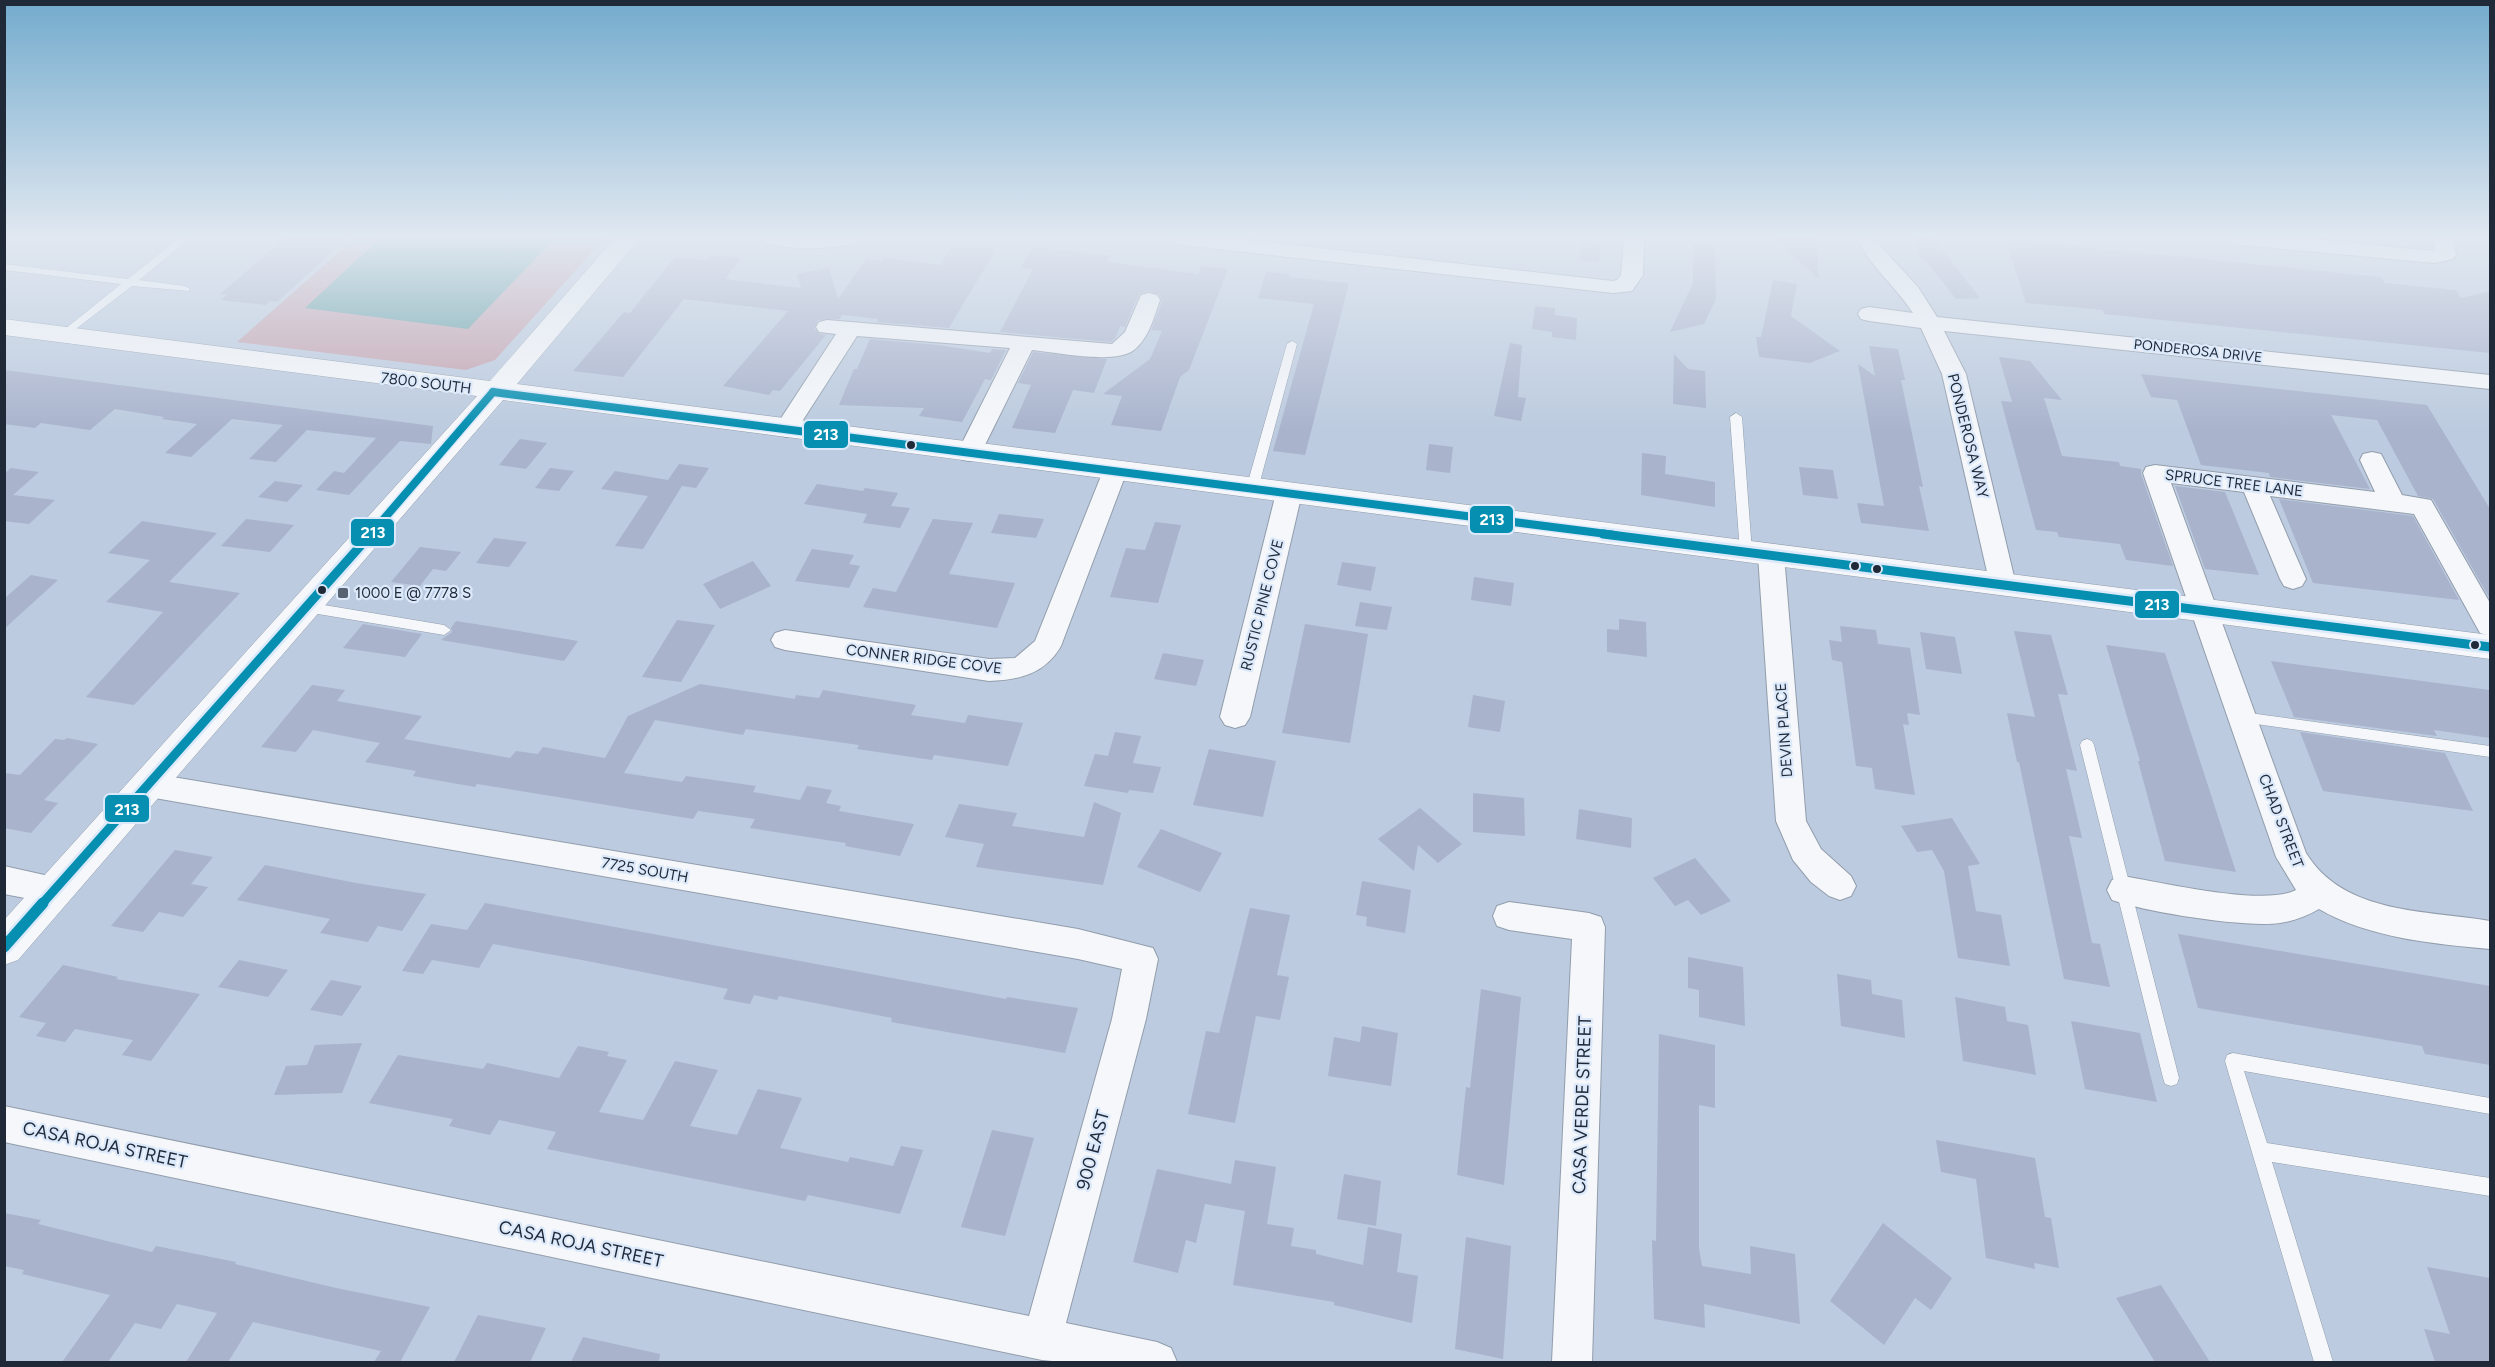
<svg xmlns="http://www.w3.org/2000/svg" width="2495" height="1367" font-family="Figtree,sans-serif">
<rect width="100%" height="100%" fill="#bccbdf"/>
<path fill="#c4a3af" d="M354,239H604L495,360L466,370L237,342Z"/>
<path fill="#639ea4" d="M379,239H554L468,329L305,308Z"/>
<g fill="#a9b3cc">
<path d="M284,239H347L277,302L270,301L266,305L221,300L227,295L220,294Z"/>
<path d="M1775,239H1816L1819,279Z"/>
<path d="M1916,239H1934L1980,298L1956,299L1925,260H1921Z"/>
<path d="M2005,239L2381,277L2385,283L2456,290L2461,298L2490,291V353L2181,322L2104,314L2103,310L2026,303Z"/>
<path d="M1581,240L1600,243L1599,262L1580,260Z"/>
<path d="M1693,243L1715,246L1716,299L1704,324L1670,332L1693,283Z"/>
<path d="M951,246L966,248L967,246L996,249L949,328L877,322L878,319L842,315L840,319L818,320L814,328L819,334L826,335L780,391L773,390L769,395L723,386L788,311L684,299L623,377L573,371L624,312L630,313L675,257L706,260L711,255L741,258L725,279L801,288L797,274L829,268L838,299L866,259L882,261L884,258L941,265Z"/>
<path d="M1032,247L1110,255L1107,262L1198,274L1201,266L1228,269L1189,370L1180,377L1161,431L1111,425L1122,396L1103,394L1150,359L1162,331L1151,330L1162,301L1159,294L1148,291L1139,294L1125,327L1120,326L1116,337L1111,342L1000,332L1033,269L1021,268Z"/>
<path d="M1266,272L1290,274L1289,277L1349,283L1305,455L1273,451L1314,304L1258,298Z"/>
<path d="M1773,280L1797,284L1791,316L1840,351L1810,363L1759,357L1756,337H1761Z"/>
<path d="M1535,306L1555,308V315L1577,318L1576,340L1552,337V332L1532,329Z"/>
<path d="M870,339L939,345L990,353L992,349L1006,350L991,380L985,379L962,422L919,416L924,408L839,405L854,369H857Z"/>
<path d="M1510,343L1522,345L1518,397L1526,398L1521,421L1494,416Z"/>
<path d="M1869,346L1898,349L1905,380H1901L1923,487L1919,486L1929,531L1861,523L1857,503L1884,506L1858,364L1875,376Z"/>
<path d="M1033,352L1107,359L1094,393L1073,390L1055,433L1012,428L1031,385L1018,383Z"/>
<path d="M1674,354L1688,369L1705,371L1706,408L1673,404Z"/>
<path d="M1999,357L2030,361L2062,400L2044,398L2062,456L2119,462L2120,466L2141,469V474L2173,566L2126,560L2120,544L2059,537L2057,532L2036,530L2001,401L2012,402Z"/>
<path d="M4,370L433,426L431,444L400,441L349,495L316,490L334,471L344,473L376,438L307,430L276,462L249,459L283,425L232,419L191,457L165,453L197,424L162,419L164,417L115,409L90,430L41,423L35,428L4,424Z"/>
<path d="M2141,374L2427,405L2490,509V599L2433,499L2418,496L2377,420L2331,415L2370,489L2270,477L2269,473L2201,465L2177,400L2151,397Z"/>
<path d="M520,439L547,443L526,469L499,465Z"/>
<path d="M1429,444L1453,447L1450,473L1426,470Z"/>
<path d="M1642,453L1666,456L1665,474L1715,482V507L1641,495Z"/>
<path d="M679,464L709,468L696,488L682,486L643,549L615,546L648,496L601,489L615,471L668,480Z"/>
<path d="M1799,467L1833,470L1838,499L1803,495Z"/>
<path d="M11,468L39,472L13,495L55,500L29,524L4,521V474Z"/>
<path d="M550,468L574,471L559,491L535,488Z"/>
<path d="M275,481L303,485L287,502L258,497Z"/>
<path d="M817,484L863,491L865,488L898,493L891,506L910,508L900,528L863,523L867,514L804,504Z"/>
<path d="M2175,486L2225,492L2259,575L2205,569Z"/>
<path d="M2279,499L2413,516L2459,600L2313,583Z"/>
<path d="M999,514L1044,519L1036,538L991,533Z"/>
<path d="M246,519L294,525L270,552L221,546Z"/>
<path d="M933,519L973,523L949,574L1015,583L997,628L863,607L873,588L896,592Z"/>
<path d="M142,521L217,533L169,582L240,593L134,705L86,697L163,612L106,602L150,560L108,553Z"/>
<path d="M1155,522L1181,525L1158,603L1110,597L1126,548L1145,550Z"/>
<path d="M494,538L527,542L509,567L476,563Z"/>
<path d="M420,547L461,552L446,571L433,569L420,586L391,582Z"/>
<path d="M812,549L854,555L849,564L860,566L849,588L795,581Z"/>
<path d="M753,561L771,586L720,609L703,584Z"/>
<path d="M1342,562L1376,567L1371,591L1337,585Z"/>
<path d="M31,575L58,580L4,629V599Z"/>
<path d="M1474,577L1514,583L1511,606L1471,600Z"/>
<path d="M1360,602L1392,607L1387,630L1355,626Z"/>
<path d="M1619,619L1646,622L1647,657L1607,652V629L1619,630Z"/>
<path d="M677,620L715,625L681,682L642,677Z"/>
<path d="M456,621L488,626L578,641L564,661L441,640L452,632L451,628Z"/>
<path d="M363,624L422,634L405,657L343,648Z"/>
<path d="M1305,624L1368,634L1350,743L1282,733Z"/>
<path d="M1840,626L1876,630L1878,644L1910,648L1920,715L1907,713L1909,725L1903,724L1915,795L1875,789L1872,768L1856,766L1842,662L1832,660L1829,640L1842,642Z"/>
<path d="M2014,631L2051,635L2068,695L2058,694L2077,771L2066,769L2082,838L2069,836L2092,943L2100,944L2110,987L2064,979L2019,762H2017L2007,713L2035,717Z"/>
<path d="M1920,632L1955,637L1962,674L1926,669Z"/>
<path d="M2106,645L2165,653L2236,872L2165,861L2138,761H2140Z"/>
<path d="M1163,653L1204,660L1196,686L1154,679Z"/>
<path d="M2271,661L2490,690V738L2434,730L2437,736L2294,717Z"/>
<path d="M700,684L795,699L796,695L819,698L823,690L916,705L911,715L965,723L968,715L1023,723L1008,766L934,755L932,760L857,749L859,745L746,729L743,735L655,720L624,773L682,782L686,776L756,786L753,792L800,800L807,786L832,790L826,803L841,806L839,811L914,824L900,856L845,846L846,843L750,828L755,819L698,811L693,819L477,784L475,787L413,776L416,771L365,762L380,743L313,730L296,752L261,747L312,685L345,690L337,701L422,716L404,739L510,758L516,751L538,754L543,747L605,758L628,716Z"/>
<path d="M1473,695L1505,701L1500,732L1468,727Z"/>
<path d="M1115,732L1141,736L1133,763L1161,767L1153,793L1129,790L1128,793L1084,786L1095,754L1108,756Z"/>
<path d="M2300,732L2445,753L2473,811L2323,791Z"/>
<path d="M67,738L98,744L44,800L58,803L31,833L4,828V773L20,775L55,739L64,740Z"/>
<path d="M1209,749L1276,761L1263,817L1193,805Z"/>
<path d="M1473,793L1524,798L1525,836L1473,832Z"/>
<path d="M1094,802L1121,813L1103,885L976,867L984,844L945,837L959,804L1017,813L1012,826L1084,837Z"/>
<path d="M1420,808L1462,844L1438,863L1418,845L1414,871L1378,839Z"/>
<path d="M1579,809L1632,818L1631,848L1576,839Z"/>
<path d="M1952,818L1980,864L1968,866L1976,911L2001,915L2010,966L1958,958L1944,871L1932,850L1917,852L1901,826Z"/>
<path d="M1161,829L1222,853L1200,892L1137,867Z"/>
<path d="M175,850L213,857L191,884L208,887L183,917L159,912L143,932L111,926Z"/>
<path d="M1695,858L1731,901L1701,915L1688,900L1675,906L1653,878Z"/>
<path d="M265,865L356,883L426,894L402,931L378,926L368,942L320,933L330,919L237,900Z"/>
<path d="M1362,881L1411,890L1405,933L1366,926L1367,917L1356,915Z"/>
<path d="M485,903L1006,999L1007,997L1078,1008L1065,1053L891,1022L892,1018L779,996L777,1000L754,995L750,1004L723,999L728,989L582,960L493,944L479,968L432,960L423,974L402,971L431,924L467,930Z"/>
<path d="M1250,908L1290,915L1277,975L1289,977L1280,1020L1256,1016L1235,1123L1188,1114L1206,1031L1219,1033Z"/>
<path d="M2178,934L2490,986V1065L2425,1054L2422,1046L2198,1008Z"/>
<path d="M1688,957L1743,967L1745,1026L1699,1017V990L1688,988Z"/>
<path d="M239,960L288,970L268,997L218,987Z"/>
<path d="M63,965L118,977L116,979L200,994L151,1061L122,1055L133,1040L75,1029L65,1042L36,1036L46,1023L19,1017Z"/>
<path d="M1837,974L1871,980L1872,994L1902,1000L1905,1038L1841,1026Z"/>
<path d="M331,980L362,986L342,1016L310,1010Z"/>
<path d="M1481,989L1521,997L1504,1185L1457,1175L1466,1087L1470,1088Z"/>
<path d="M1955,997L2005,1007L2007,1021L2028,1025L2036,1075L1963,1061Z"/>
<path d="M2071,1021L2140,1033L2157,1102L2085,1089Z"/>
<path d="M1362,1026L1398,1033L1391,1086L1328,1076L1334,1037L1360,1042Z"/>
<path d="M1659,1034L1715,1045V1108L1699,1105V1248L1702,1266L1751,1274L1750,1246L1795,1254L1800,1324L1704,1304L1705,1328L1654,1319L1652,1240L1656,1241Z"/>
<path d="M362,1043L342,1093L274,1095L286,1066L307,1065L315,1045Z"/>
<path d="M578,1046L609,1052L607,1056L627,1060L599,1112L643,1120L675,1061L718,1070L690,1126L737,1135L758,1089L802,1098L780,1148L848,1162L850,1157L893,1166L901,1146L923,1150L900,1214L808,1195L805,1201L547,1149L556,1132L499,1120L490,1135L449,1126L453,1119L369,1103L398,1055L483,1069L487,1063L559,1078Z"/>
<path d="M992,1130L1034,1138L1005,1236L961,1227Z"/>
<path d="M1936,1140L2035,1158L2045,1217L2051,1218L2059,1268L2034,1263L2035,1269L1986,1258L1976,1179L1941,1172Z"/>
<path d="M1235,1160L1276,1167L1267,1224L1294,1228L1291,1246L1316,1250V1254L1363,1265L1368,1227L1402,1234L1397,1272L1418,1276L1412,1323L1334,1305V1302L1233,1285L1245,1211L1205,1204L1196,1243L1186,1240L1178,1273L1133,1262L1157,1169L1231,1184Z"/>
<path d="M1344,1174L1381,1181L1376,1226L1337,1219Z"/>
<path d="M4,1213L41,1220L38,1224L152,1252L156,1246L236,1262L235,1264L336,1288L430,1307L400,1362H374L381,1351L253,1322L228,1362H186L217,1313L177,1304L161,1329L135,1323L108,1362H62L110,1295L22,1274L24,1270L4,1266Z"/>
<path d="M1883,1223L1952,1278L1931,1310L1915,1298L1884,1345L1830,1301Z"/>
<path d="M1466,1237L1511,1246L1503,1359L1455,1349Z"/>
<path d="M2427,1267L2490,1278V1362H2435L2424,1329L2450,1334Z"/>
<path d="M2161,1285L2210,1362H2155L2116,1298Z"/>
<path d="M478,1315L546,1328L530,1362H454Z"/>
<path d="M583,1337L660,1354L659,1362H571Z"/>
</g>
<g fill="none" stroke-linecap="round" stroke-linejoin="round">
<g stroke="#929dac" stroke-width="1">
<g id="lane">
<path d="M178,239H189L139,280L185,286L190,289L189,291L132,286L64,338L59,335L60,333L121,284L4,270V264L128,279Z"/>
<path d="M1292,341L1297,344L1258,489L1252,493L1246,489L1287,344Z"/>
<path d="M1736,413L1742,417L1752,552L1746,556L1740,552L1730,417Z"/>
<path d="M306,602L444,625L451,630L444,635L306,612L300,607Z"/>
<path d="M2242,712L2490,746V757L2242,722L2237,721L2235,717L2237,713Z"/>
<path d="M2087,739L2092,741L2094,745L2179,1078L2177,1084L2171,1086L2165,1084L2163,1078L2080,745L2082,741Z"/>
<path d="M2233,1053L2490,1098V1114L2244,1071L2267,1143L2490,1178V1196L2272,1162L2333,1362H2314L2225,1061L2227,1055Z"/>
</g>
</g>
<g stroke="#929dac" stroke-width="2">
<g id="street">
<path d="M761,239H859L856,243C828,250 792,250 764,243Z"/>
<path d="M1171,239H1239L1613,281L1617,280L1621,275L1624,239H1644L1643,275L1632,291L1613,293L1181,245L1174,243Z"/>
<path d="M1857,239H1877L1883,249L1918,287L1937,317L2490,375V389L1944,331L1966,374L2016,585L2012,592L2003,595L1994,592L1990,585L1942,374L1921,328L1869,321L1861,319L1858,314L1861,309L1869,307L1913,313C1896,287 1871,267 1857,239Z"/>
<path d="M2231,239H2311L2435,251L2433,239H2453L2456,255L2453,259L2435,263L2241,245L2234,243Z"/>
<path d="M1149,293L1157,295L1160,300C1154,317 1149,338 1134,350C1115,365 1056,352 1032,350L978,459L969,461L960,459L957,453L1010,348L857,336L794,434L786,437L778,434L774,429L836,334L819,332L816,327L819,322L827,320L1112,344L1125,332L1141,295Z"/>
<path d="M2372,452L2381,454L2402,495L2431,500L2490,603V636L2480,633L2414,514L2270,496L2306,579L2302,586L2293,589L2284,586L2280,579L2244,492L2171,483L2306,853C2344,915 2427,910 2490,921V949C2435,944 2368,938 2319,909C2307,916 2294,921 2280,923C2244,928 2147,912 2112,900L2107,890L2112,880L2123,876C2160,882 2265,907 2296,890L2276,857L2143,473L2146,467L2155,465L2375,492L2360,460L2363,454Z"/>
<path d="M1115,463L1124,465L1127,471L1061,646C1045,674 1019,680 989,681L785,650L775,647L771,640L775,633L785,630L989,659L1015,658L1035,641L1103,471L1106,465Z"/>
<path d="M1289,485L1298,487L1302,493L1250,717L1245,725L1235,728L1225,725L1220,717L1276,493L1280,487Z"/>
<path d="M1771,546L1780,548L1784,555L1806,821L1821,849L1851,876L1856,886L1851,896L1840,900L1829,896L1811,882L1793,860L1776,821L1758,555L1762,548Z"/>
<path d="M149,773L1078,929L1153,948L1158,959L1146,1019L1066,1323L1157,1342L1171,1348L1177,1362H1062L1042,1360L4,1142V1106L1029,1316L1112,1019L1122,969L1078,959L149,797L138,794L134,785L138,776Z"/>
<path d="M4,866L67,880L72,890L67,900L56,904L4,894Z"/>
<path d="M1509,902L1589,913L1601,917L1605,927L1592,1362H1552L1572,939L1509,930L1497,926L1493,916L1497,906Z"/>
</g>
</g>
<g stroke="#929dac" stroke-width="1">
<path id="secondary" d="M614,239H639L517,384L2490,635V659L503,400L18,960L4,965V920L477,396L4,335V319L490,381Z"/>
</g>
<use href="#lane" fill="#f5f7fa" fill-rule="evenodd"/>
<use href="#street" fill="#f5f7fa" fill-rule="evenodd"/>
<use href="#secondary" fill="#f5f7fa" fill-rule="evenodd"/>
<g stroke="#dbe9fb" stroke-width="11">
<g id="bus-1-far2">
<path d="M493,392L1615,535"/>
<path d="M370,535L493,392"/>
</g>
</g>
<g stroke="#dbe9fb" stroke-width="14">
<g id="bus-1-far1">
<path d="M1603,534L2490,647"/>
<path d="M41,905L371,534"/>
</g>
</g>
<g stroke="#dbe9fb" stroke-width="16">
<path id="bus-1" d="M4,947L43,903"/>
</g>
<use href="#bus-1-far2" stroke="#068fb0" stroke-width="8"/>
<use href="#bus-1-far1" stroke="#068fb0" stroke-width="9"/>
<use href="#bus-1" stroke="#068fb0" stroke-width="11"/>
</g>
<linearGradient id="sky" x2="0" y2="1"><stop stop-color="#73abcd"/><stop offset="0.55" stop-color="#e1e8f1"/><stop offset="1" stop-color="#e1e8f1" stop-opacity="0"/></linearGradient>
<rect width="2495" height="431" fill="url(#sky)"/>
<g fill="#1f2937" stroke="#dbe9fb" stroke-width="2">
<circle cx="911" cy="445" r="5"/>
<circle cx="1855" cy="566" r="5"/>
<circle cx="1877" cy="569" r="5"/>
<circle cx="322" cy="590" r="5"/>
<circle cx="2475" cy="645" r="5"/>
</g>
<rect fill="#566272" stroke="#dbe9fb" stroke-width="2" x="337" y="587" width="12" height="12" rx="3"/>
<g text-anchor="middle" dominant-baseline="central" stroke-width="4.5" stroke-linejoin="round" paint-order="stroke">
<g font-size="14" fill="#1f2937" stroke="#dbe9fb">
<text transform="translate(2198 351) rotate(6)">PONDEROSA DRIVE</text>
</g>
<g font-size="15" fill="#1f2937" stroke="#dbe9fb">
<text transform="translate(426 383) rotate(7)">7800 SOUTH</text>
<text transform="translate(1968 436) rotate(76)">PONDEROSA WAY</text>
<text transform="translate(2234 483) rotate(7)">SPRUCE TREE LANE</text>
<text transform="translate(1262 605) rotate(-76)">RUSTIC PINE COVE</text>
<text transform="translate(924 659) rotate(7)">CONNER RIDGE COVE</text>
<text transform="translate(1784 730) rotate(-94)">DEVIN PLACE</text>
<text transform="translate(2281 821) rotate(69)">CHAD STREET</text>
<text transform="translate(645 870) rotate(10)">7725 SOUTH</text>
</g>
<g font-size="15" fill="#1f2937" stroke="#dbe9fb" text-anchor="start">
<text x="355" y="593">1000 E @ 7778 S</text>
</g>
<g font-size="18" fill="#1f2937" stroke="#dbe9fb">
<text transform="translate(1582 1105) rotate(-88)">CASA VERDE STREET</text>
<text transform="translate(105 1145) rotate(12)">CASA ROJA STREET</text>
<text transform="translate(1093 1150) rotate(-75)">900 EAST</text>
<text transform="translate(581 1244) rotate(12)">CASA ROJA STREET</text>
</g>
</g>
<g stroke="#dbe9fb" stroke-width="2">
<rect x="803" y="420" width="46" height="29" rx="6" fill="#068fb0"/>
<rect x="1469" y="505" width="45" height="29" rx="6" fill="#068fb0"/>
<rect x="350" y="518" width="45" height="29" rx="6" fill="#068fb0"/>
<rect x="2134" y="590" width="46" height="29" rx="6" fill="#068fb0"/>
<rect x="104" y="794" width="46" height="29" rx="6" fill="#068fb0"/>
</g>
<g font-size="16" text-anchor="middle" font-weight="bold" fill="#fff">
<text x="826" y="440">213</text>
<text x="1492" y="525">213</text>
<text x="373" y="538">213</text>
<text x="2157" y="610">213</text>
<text x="127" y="815">213</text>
</g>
<rect width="2495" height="1367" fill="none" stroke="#1f2937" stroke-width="12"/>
</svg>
